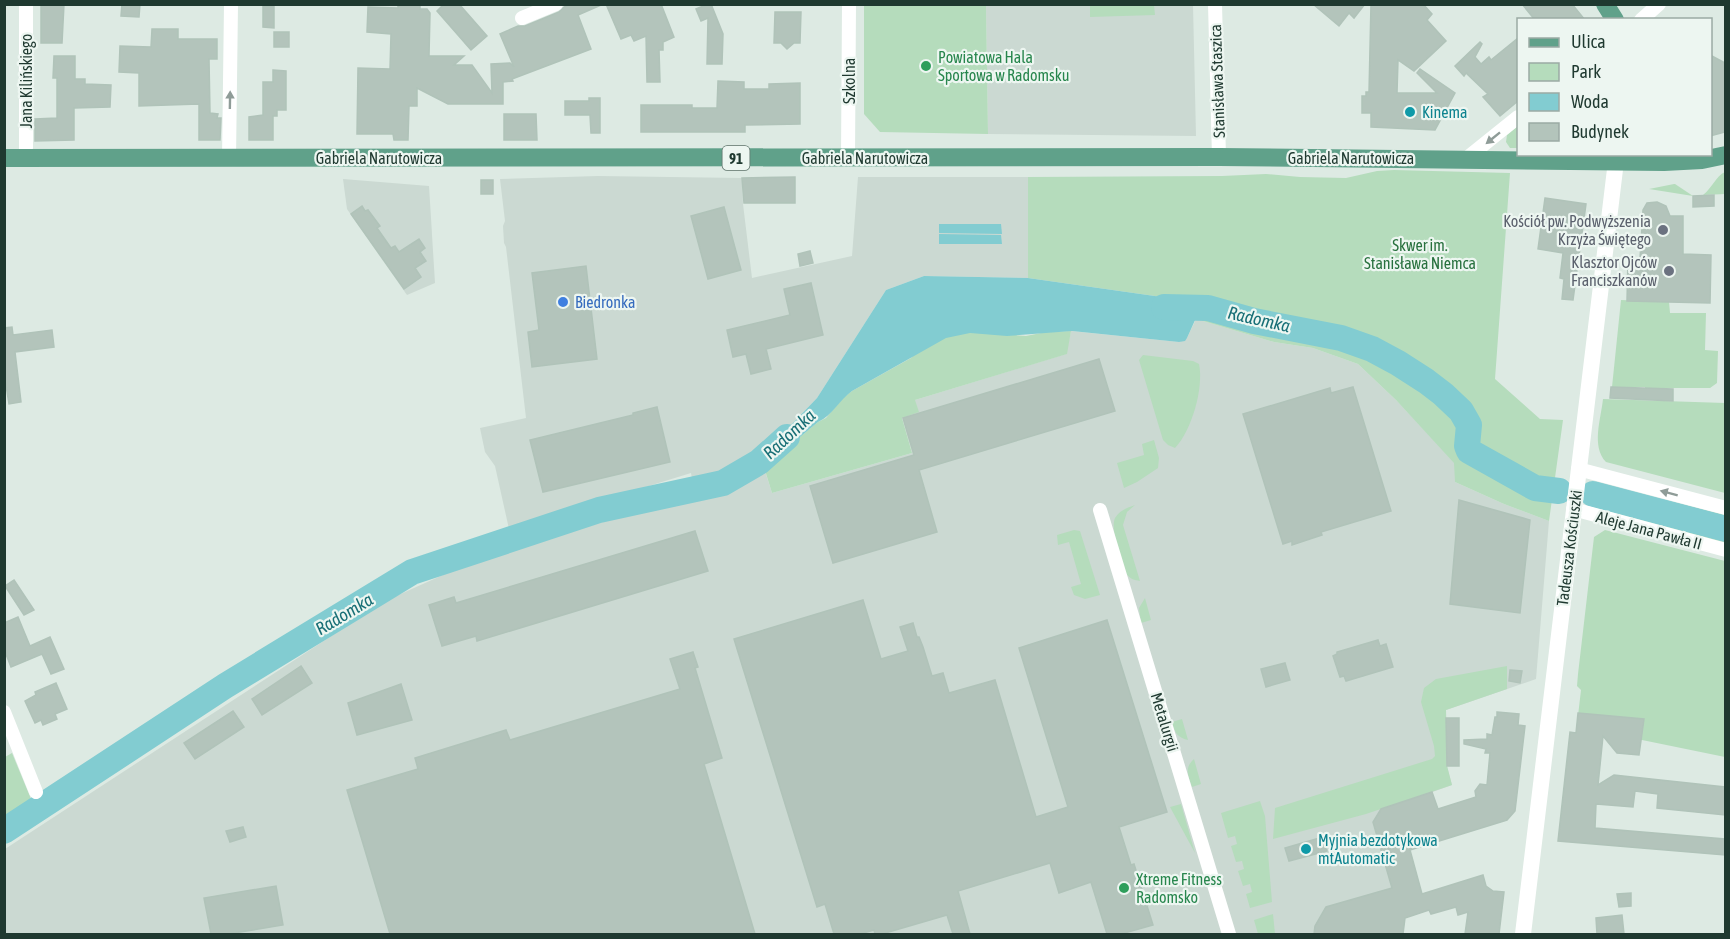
<svg xmlns="http://www.w3.org/2000/svg" width="1730" height="939" font-family="'Asap Condensed',sans-serif">
<rect width="100%" height="100%" fill="#ddeae3"/>
<g fill="#cbd9d2">
<path d="M986,5H1193L1196,136L988,134Z"/>
<path d="M598,176L742,178L743,204L752,278L852,256L858,177H1028V278L924,276L886,290L817,398L792,424L759,452L772,493L912,453L902,417L915,400L1066,354L1071,331L1179,342L1187,338L1196,319L1274,342L1313,348L1358,364L1396,400L1455,463V482L1504,504L1549,521L1536,679L1446,710L1447,766L1452,785L1399,804L1401,820L1422,894L1350,916L1348,934H5V849L385,601L463,566L619,512L695,497L691,473L509,529L495,466L485,452L480,428L526,418L506,247L504,243L503,226L505,221L500,179Z"/>
<path d="M343,179L429,186L435,283L407,295L347,209Z"/>
</g>
<g fill="#b5dcbc">
<path d="M864,5H986L988,134L880,132L864,114Z"/>
<path d="M1090,5H1154L1155,15L1090,17Z"/>
<path d="M1518,126V148H1510L1506,142L1507,135Z"/>
<path d="M1394,170L1510,173L1495,379L1540,419L1563,420L1549,521L1504,504L1455,482L1454,463L1396,400L1358,364L1313,348L1274,342L1196,319L1199,309L1190,301L1028,278V177L1222,176L1266,174L1300,177L1346,178L1377,171Z"/>
<path d="M1725,172V194L1703,195C1712,188 1716,176 1725,172Z"/>
<path d="M1675,184L1693,196L1649,189L1674,184Z"/>
<path d="M1621,300L1669,302L1670,313H1706L1705,350L1718,351L1717,383L1710,388H1660V390H1645V387H1612Z"/>
<path d="M937,329L1026,336L1046,332L1071,331L1067,354L915,400L919,412L902,418L912,453L772,493L764,467L818,422L826,418L844,397L852,391L911,358Z"/>
<path d="M1143,355L1193,361L1199,364C1204,387 1192,430 1175,448L1168,445L1163,440L1139,360Z"/>
<path d="M1603,399L1725,403V493L1606,462C1591,446 1601,419 1603,399Z"/>
<path d="M1154,440L1159,458L1158,468L1137,482L1124,488L1117,463L1144,455L1142,444Z"/>
<path d="M1595,483L1725,515V527L1617,497L1594,487Z"/>
<path d="M1592,500L1725,533V544L1595,508L1591,506Z"/>
<path d="M1135,505L1127,512L1123,525L1140,581C1134,580 1131,579 1127,575C1121,566 1110,528 1115,518C1120,510 1127,508 1135,505Z"/>
<path d="M1074,530L1080,531L1100,595L1085,599L1074,595L1071,587L1081,584L1069,542L1058,545L1057,535Z"/>
<path d="M1605,530L1725,561V757L1642,740L1576,733L1581,690L1577,686L1578,674L1594,537Z"/>
<path d="M1145,598L1151,620L1141,623L1139,608Z"/>
<path d="M1507,666V689L1446,710L1447,766L1452,785L1366,814L1273,839L1275,808L1432,759L1435,756L1434,746L1421,702L1424,688L1436,679Z"/>
<path d="M1182,719L1188,740C1177,738 1174,731 1172,722Z"/>
<path d="M12,753L31,799L5,818V757Z"/>
<path d="M1194,759L1201,784L1192,787C1188,775 1184,768 1194,759Z"/>
<path d="M1260,801L1265,816L1272,902L1250,908L1246,894L1252,892L1250,884L1243,886L1238,871L1244,869L1242,861L1236,862L1231,846L1237,844L1235,836L1228,838L1221,813Z"/>
<path d="M1181,804L1195,853L1170,807Z"/>
<path d="M1273,914L1275,934H1258L1254,920Z"/>
</g>
<g fill="#82ccd1">
<path d="M939,224H1001L1002,234L939,233Z"/>
<path d="M939,234L1001,235L1002,244H939Z"/>
<path d="M924,276L1028,278L1190,301L1200,309L1187,338L1185,341L1179,342L1072,331L1007,336L970,333L946,338L852,391C839,400 833,415 818,422L764,467L759,452L792,424L817,398L886,290Z"/>
</g>
<g fill="none" stroke-linecap="round" stroke-linejoin="round">
<g stroke="#82ccd1" stroke-width="26">
<path d="M1164,307L1208,308L1254,321L1341,338L1372,349L1398,363L1426,381L1443,394L1461,411L1469,425L1467,446L1469,451L1535,488L1559,491"/>
<path d="M1593,494L1726,529"/>
<path d="M4,831L225,686L412,572L599,510L723,483L759,462L787,437"/>
</g>
</g>
<g fill="#b3c4bb" stroke="#b0c3b9" stroke-width="1.5">
<path d="M41,4H64L62,43H41Z"/>
<path d="M122,4H140L139,17L121,16Z"/>
<path d="M398,4H420V9H427L430,13L429,56H464L454,65H472L492,93L491,64L510,63L514,67L500,34L518,26H525L559,12L564,7L570,4L601,5L578,15L591,49L512,79L513,81L503,82V104H448L417,88V106H409L408,140H394L393,134H357L358,68L390,69L391,34L367,32L368,7L398,8Z"/>
<path d="M444,4H459L487,36L471,50L437,11Z"/>
<path d="M606,4H661L674,37L663,42V50H659L660,82H647L646,36L634,41L631,35L621,39Z"/>
<path d="M708,4H711L723,34L722,64H707L708,18L701,21L696,9Z"/>
<path d="M1313,4H1365L1354,18L1349,13L1339,26Z"/>
<path d="M1371,4H1423L1432,14L1427,20L1446,41L1414,71L1398,60L1397,93H1437L1417,73L1420,69L1455,93L1435,130L1371,127V113H1362V96H1366V92H1369Z"/>
<path d="M1522,4H1572L1585,20H1535Z"/>
<path d="M263,6H274V28L263,27Z"/>
<path d="M775,12H801L800,43H794L787,49L781,43H774Z"/>
<path d="M152,29H178V39H217V59H209L210,113L218,114L217,118H221L220,140H199V104L139,106V73L119,72L120,46L151,47Z"/>
<rect x="274" y="32" width="15" height="15"/>
<path d="M1518,38V101L1500,116L1483,97L1488,94L1466,73L1464,76L1455,66L1480,42L1482,44L1475,57L1481,64L1489,57L1491,60Z"/>
<path d="M1710,55L1725,63V132L1710,136Z"/>
<path d="M54,56H75V79H85V84L111,85L110,107L74,108V140L35,141V119L57,118V78H53Z"/>
<path d="M273,70L286,71V110H277V116H273V140H249V117L263,115V82H273Z"/>
<path d="M718,81L744,82V89H769V84L800,83V124L745,125V132H641V105H692V108H717Z"/>
<path d="M589,98H600V133H591L590,115H565V101H589Z"/>
<path d="M504,114H536L537,140H504Z"/>
<path d="M795,177V203H744L742,178Z"/>
<rect x="481" y="180" width="12" height="14"/>
<path d="M1714,195V206L1693,207V196Z"/>
<path d="M1545,198L1586,204L1573,300L1562,299L1564,279L1560,278L1563,253L1538,249Z"/>
<path d="M1657,202L1666,206L1670,216H1683V254L1711,255L1710,303L1627,301L1628,259H1640L1643,210L1647,203Z"/>
<path d="M362,206L365,211L368,210L380,226L377,228L391,248L395,246L399,252L419,239L425,248L420,252L426,261L415,268L421,277L404,289L351,214Z"/>
<path d="M724,207L741,270L708,279L691,216Z"/>
<path d="M810,251L813,263L800,266L798,254Z"/>
<path d="M586,266L597,359L532,367L528,332L539,330L532,273Z"/>
<path d="M811,283L823,335L766,349L771,369L751,374L746,354L733,357L727,330L790,315L784,289Z"/>
<path d="M12,327L13,335L52,330L54,347L15,352L21,402L9,404L4,373V328Z"/>
<path d="M1099,359L1115,411L919,470L937,532L833,563L810,486L914,455L903,418Z"/>
<path d="M1353,387L1391,511L1321,532L1322,535L1292,545V541L1283,544L1243,414L1330,388L1331,393Z"/>
<path d="M1611,387L1673,389V401L1610,398Z"/>
<path d="M657,407L670,462L543,492L530,440L633,415V413Z"/>
<path d="M1459,500L1530,520L1520,613L1450,604Z"/>
<path d="M695,531L708,571L477,641L476,636L442,646L429,605L454,597L456,603Z"/>
<path d="M14,580L34,610L24,615L5,586Z"/>
<path d="M863,600L881,659L908,651L900,627L913,623L917,637H919L923,647L932,676L943,673L949,693L995,680L1036,817L1068,807L1019,648L1107,620L1167,812L1119,827L1131,865L1134,864L1153,925L1121,934H1107L1091,882L1059,893L1050,863L958,891L970,934H953L947,915L882,934H875L874,930L860,934H834L825,904L817,907L734,639Z"/>
<path d="M18,617L30,646L50,637L64,669L51,674L42,654L11,667L4,649V623Z"/>
<path d="M1378,640L1380,646L1386,644L1393,667L1346,681L1344,676L1340,677L1333,656L1337,654V652Z"/>
<path d="M693,652L698,667L695,668L722,758L704,764L755,934H390L347,790L418,769L415,758L506,730L510,740L680,689L670,659Z"/>
<path d="M1285,663L1290,680L1266,687L1261,669Z"/>
<path d="M301,666L312,683L262,715L252,699Z"/>
<path d="M1510,670L1522,671L1520,683L1509,681Z"/>
<path d="M56,683L67,709L55,714L57,719L43,725L41,720L35,723L25,701L36,695L35,692Z"/>
<path d="M401,684L412,720L357,735L348,703Z"/>
<path d="M233,711L244,727L195,759L184,743Z"/>
<path d="M1497,712L1519,714L1518,725L1525,726L1515,811L1507,820L1410,850L1422,894L1483,875L1486,886L1493,891L1504,892L1499,934H1465L1468,912L1458,915L1456,907L1431,914L1429,910L1405,918L1403,934H1314L1315,926L1326,907L1392,888L1373,822L1381,809L1432,792L1438,809L1476,797L1475,791L1480,784L1487,785L1490,753H1485L1486,749L1464,744V740L1487,739V734L1492,735L1495,717H1497Z"/>
<path d="M1578,713L1644,719L1639,755L1617,753L1603,736L1598,785L1614,775L1725,787V815L1657,808L1658,794L1635,791L1633,807L1596,804L1595,828L1725,839V855L1558,841L1570,732L1576,733Z"/>
<path d="M1446,718H1459V766H1447Z"/>
<path d="M243,827L246,837L230,842L226,831Z"/>
<path d="M1323,837L1327,851L1289,861L1285,848Z"/>
<path d="M276,886L283,925L228,934H211L204,898Z"/>
<path d="M1631,893V906L1619,907L1617,894Z"/>
<path d="M1622,915L1624,934H1597L1596,918Z"/>
</g>
<g fill="none" stroke-linecap="round" stroke-linejoin="round">
<g stroke="#fff" stroke-width="14">
<path d="M1215,4L1219,157"/>
<path d="M522,18L556,4"/>
<path d="M1641,20L1659,4"/>
<path d="M26,158V4"/>
<path d="M848,158L849,4"/>
<path d="M1467,158L1518,117"/>
<path d="M229,159L231,4"/>
<path d="M1578,469L1726,508"/>
<path d="M1573,509L1726,550"/>
<path d="M1100,510L1229,934"/>
<path d="M4,712L36,792"/>
</g>
<path stroke="#fff" stroke-width="16" d="M1523,934L1616,161"/>
<g stroke="#60a18a" stroke-width="18">
<path d="M1605,4L1615,20"/>
<path d="M4,158L1219,157L1664,162L1702,160L1726,155"/>
</g>
</g>
<defs><path id="oneway-solid" d="M-6-.8H1V-3.2L6.5 0L1 3.2V.8H-6Z" transform="scale(1.5)"/></defs>
<g fill="#8f9c98">
<use href="#oneway-solid" transform="translate(230 100) rotate(-89)"/>
<use href="#oneway-solid" transform="translate(1493 138) rotate(141)"/>
<use href="#oneway-solid" transform="translate(1669 493) rotate(-165)"/>
</g>
<g fill="#2e9e5b" stroke="#edf6f1" stroke-width="2">
<circle cx="926" cy="66" r="6"/>
<circle cx="1124" cy="888" r="6"/>
</g>
<g fill="#0f9aa8" stroke="#edf6f1" stroke-width="2">
<circle cx="1410" cy="112" r="6"/>
<circle cx="1306" cy="849" r="6"/>
</g>
<g fill="#6b7280" stroke="#edf6f1" stroke-width="2">
<circle cx="1663" cy="230" r="6"/>
<circle cx="1669" cy="271" r="6"/>
</g>
<circle fill="#3f7fe0" stroke="#edf6f1" stroke-width="2" cx="563" cy="302" r="6"/>
<g text-anchor="middle" dominant-baseline="central" stroke-width="4.5" stroke-linejoin="round" paint-order="stroke">
<rect fill="#edf6f1" stroke="#5d726a" stroke-width="1.5" x="722.5" y="146" width="27" height="24" rx="4.5"/>
<g font-size="15" font-weight="bold" fill="#1f3930">
<text x="736" y="158">91</text>
</g>
<g font-size="16" fill="#27864d" stroke="#edf6f1" text-anchor="start">
<text x="938" y="57">Powiatowa Hala<tspan x="938" dy="18">Sportowa w Radomsku</tspan></text>
<text x="1136" y="879">Xtreme Fitness<tspan x="1136" dy="18">Radomsko</tspan></text>
</g>
<g font-size="16" fill="#1f3930" stroke="#edf6f1">
<text transform="translate(26 81) rotate(-90)">Jana Kilińskiego</text>
<text transform="translate(849 81) rotate(-90)">Szkolna</text>
<text transform="translate(1217 81) rotate(-92)">Stanisława Staszica</text>
<text x="379" y="158">Gabriela Narutowicza</text>
<text x="865" y="158">Gabriela Narutowicza</text>
<text x="1351" y="158">Gabriela Narutowicza</text>
<text transform="translate(1649 530) rotate(15)">Aleje Jana Pawła II</text>
<text transform="translate(1569 548) rotate(-83)">Tadeusza Kościuszki</text>
<text transform="translate(1165 722) rotate(73)">Metalurgii</text>
</g>
<g font-size="16" fill="#0d838f" stroke="#edf6f1" text-anchor="start">
<text x="1422" y="112">Kinema</text>
<text x="1318" y="840">Myjnia bezdotykowa<tspan x="1318" dy="18">mtAutomatic</tspan></text>
</g>
<g font-size="16" fill="#5b616d" stroke="#edf6f1" text-anchor="end">
<text x="1651" y="221">Kościół pw. Podwyższenia<tspan x="1651" dy="18">Krzyża Świętego</tspan></text>
<text x="1657" y="262">Klasztor Ojców<tspan x="1657" dy="18">Franciszkanów</tspan></text>
</g>
<g font-size="16" fill="#28713e" stroke="#edf6f1">
<text x="1420" y="245">Skwer im.<tspan x="1420" dy="18">Stanisława Niemca</tspan></text>
</g>
<g font-size="16" fill="#366cbe" stroke="#edf6f1" text-anchor="start">
<text x="575" y="302">Biedronka</text>
</g>
<g font-size="18" font-style="italic" fill="#186f76" stroke="#edf6f1">
<text transform="translate(1259 319) rotate(13)">Radomka</text>
<text transform="translate(789 434) rotate(-43)">Radomka</text>
<text transform="translate(344 614) rotate(-31)">Radomka</text>
</g>
</g>
<rect width="1730" height="939" fill="none" stroke="#1f3930" stroke-width="12"/>
<rect x="1517" y="18" width="195" height="138" fill="#edf6f1" stroke="#9baaa4" stroke-width="1.5"/>
<rect x="1529" y="38" width="30" height="9" fill="#60a18a" stroke="#9baaa4" stroke-width="1.5"/>
<text x="1571" y="48" font-size="18" fill="#1f3930">Ulica</text>
<rect x="1529" y="63" width="30" height="18" fill="#b5dcbc" stroke="#9baaa4" stroke-width="1.5"/>
<text x="1571" y="78" font-size="18" fill="#1f3930">Park</text>
<rect x="1529" y="93" width="30" height="18" fill="#82ccd1" stroke="#9baaa4" stroke-width="1.5"/>
<text x="1571" y="108" font-size="18" fill="#1f3930">Woda</text>
<rect x="1529" y="123" width="30" height="18" fill="#b3c4bb" stroke="#9baaa4" stroke-width="1.5"/>
<text x="1571" y="138" font-size="18" fill="#1f3930">Budynek</text>
</svg>
